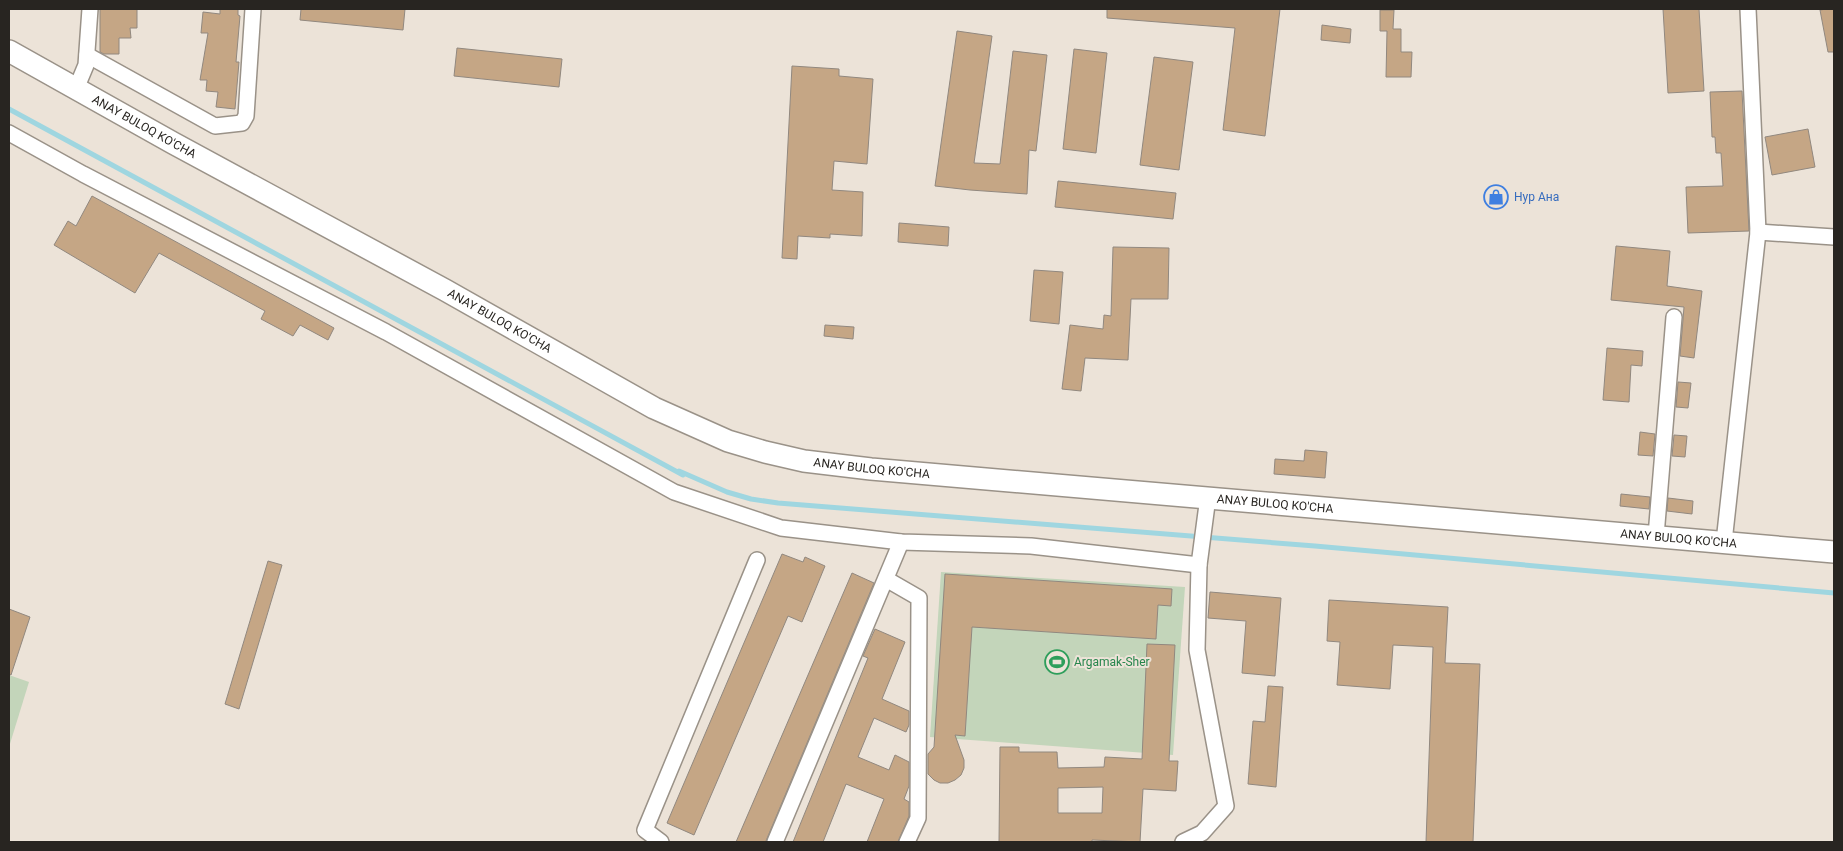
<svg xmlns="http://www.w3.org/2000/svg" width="1843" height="851" font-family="Roboto,sans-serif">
<rect width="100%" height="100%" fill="#ece3d8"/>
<g fill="#c3d5ba">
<path d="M941,572L1185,587L1173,755L930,737Z"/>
<path d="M9,675L29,682L9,747Z"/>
</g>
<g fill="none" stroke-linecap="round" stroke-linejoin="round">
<path stroke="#9fd6e0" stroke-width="5" d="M9,109L683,475L679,471L727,492L751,499L778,503L1315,546L1834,593"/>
</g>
<g fill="#c5a685" stroke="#91887f" fill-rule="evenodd">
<path d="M100,9H137V28H130L131,38H119V54H104L100,52Z"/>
<path d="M220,9H238V15L240,16L236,62H239L235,109L216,107L218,92L206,91L207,80H200L208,33H201L203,12L220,14Z"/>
<path d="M301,9H405L403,30L300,20Z"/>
<path d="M1107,9H1280L1265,136L1223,130L1235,28L1107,18Z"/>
<path d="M1663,9H1699L1704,91L1668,93Z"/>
<path d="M1827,9H1834V52H1828L1820,10Z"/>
<path d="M1380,10H1394L1393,29H1401V52H1412L1411,77H1386L1387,31H1380Z"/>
<path d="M1322,25L1351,29L1350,43L1321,40Z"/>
<path d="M957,31L992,36L974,163L1000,164L1013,51L1047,55L1036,151L1029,150L1027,194L970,190L935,186Z"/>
<path d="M457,48L562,59L559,87L454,76Z"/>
<path d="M1074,49L1107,53L1096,153L1063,149Z"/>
<path d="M1154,57L1193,62L1179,170L1140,165Z"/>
<path d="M792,66L839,69V76L873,79L867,164L834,161L832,190L863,192L862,236L830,234V238L798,236L797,259L782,258Z"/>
<path d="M1742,91L1749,231L1688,233L1686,187L1723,186L1721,153H1716L1715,137H1712L1710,92Z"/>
<path d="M1808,129L1815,167L1772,175L1765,137Z"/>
<path d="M1058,181L1176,193L1173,219L1055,207Z"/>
<path d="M92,196L334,328L328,340L300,325L293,336L261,319L265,311L159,253L135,293L54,245L68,221L76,226Z"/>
<path d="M899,223L949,227L948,246L898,242Z"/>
<path d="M1616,246L1670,251L1667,286L1702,291L1694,358L1680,356L1684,307L1611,300Z"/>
<path d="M1113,247L1169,248L1168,299H1131L1128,360L1085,358L1081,391L1062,389L1070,325L1103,329L1104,315L1111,316Z"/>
<path d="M1034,270L1063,272L1059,324L1030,321Z"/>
<path d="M825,325L854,327L853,339L824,336Z"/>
<path d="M1607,348L1643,351L1642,366L1631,365L1629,402L1603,400Z"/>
<path d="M1678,382L1691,383L1688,408L1676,407Z"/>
<path d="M1640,432L1655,434L1653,456L1638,455Z"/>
<path d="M1674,435L1687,436L1685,457L1672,456Z"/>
<path d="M1305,450L1327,452L1325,478L1274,474L1275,459L1304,461Z"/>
<path d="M1621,494L1650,497L1649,509L1620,506Z"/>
<path d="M1668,498L1693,501L1692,514L1667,511Z"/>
<path d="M782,554L803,562L805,557L825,566L802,622L788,616L694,835L667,823Z"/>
<path d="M268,561L282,565L239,709L225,704Z"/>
<path d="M852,573L874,583L766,841L765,842H736Z"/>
<path d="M945,574L1172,589L1171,606L1158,605L1156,639L972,627L965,736L955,735L964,760V768L961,775L955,780L948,783H940L934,780L928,774V754L934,747Z"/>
<path d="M1210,592L1281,598L1275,676L1242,673L1246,621L1208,618Z"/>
<path d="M1329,600L1448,607L1445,663L1480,664L1473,842H1426L1433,647L1393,645L1390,689L1337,685L1340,642L1327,641Z"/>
<path d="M9,609L30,617L11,675L9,674Z"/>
<path d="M875,629L905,642L882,699L909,711V725L906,732L874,718L858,757L889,770L895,755L909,762V786L904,799L909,802V816L898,842H867L884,799L846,784L823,842H793L868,658L863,656Z"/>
<path d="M1147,644L1175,645L1169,761H1178L1176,791L1143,789L1140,842L1092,840V842H999L1000,747H1019V752H1057L1058,768L1104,767L1105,757L1142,759ZM1103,787L1102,813H1058V788Z"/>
<path d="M1268,686L1283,687L1276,787L1248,784L1253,721L1265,722Z"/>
</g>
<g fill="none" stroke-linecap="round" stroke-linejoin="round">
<g stroke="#9a9288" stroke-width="18">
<g id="minor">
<path d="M87,55L215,126L242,123L246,116L253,9"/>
<path d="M76,89L86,65L90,9"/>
<path d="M9,133L83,174L386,332L674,492L781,528L901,542L1031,546L1199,565"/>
<path d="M1758,232L1834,237"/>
<path d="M1656,536L1674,317"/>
<path d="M1724,542L1758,232L1748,9"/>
<path d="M886,579L919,598L918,818L907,842"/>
<path d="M661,842L645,830L757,560"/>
<path d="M775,842L901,542"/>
<path d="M1183,842L1202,833L1226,806L1197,650L1199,565L1208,497"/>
</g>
</g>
<g stroke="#9a9288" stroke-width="24">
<g id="secondary">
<path id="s1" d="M9,51L173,143L445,290L654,408L728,441L765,452L804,461L871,469L1834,552"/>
</g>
</g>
<use href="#minor" stroke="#fff" stroke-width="15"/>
<use href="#secondary" stroke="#fff" stroke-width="21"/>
</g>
<defs>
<g id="shop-ring" transform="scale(1.25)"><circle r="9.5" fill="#ece3d8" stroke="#3f7fe0" stroke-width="1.5"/><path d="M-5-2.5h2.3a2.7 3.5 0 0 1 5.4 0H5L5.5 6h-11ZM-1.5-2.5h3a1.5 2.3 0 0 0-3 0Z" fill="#3f7fe0"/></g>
<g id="stadium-ring" transform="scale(1.25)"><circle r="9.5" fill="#ece3d8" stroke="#2e9e5b" stroke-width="1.5"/><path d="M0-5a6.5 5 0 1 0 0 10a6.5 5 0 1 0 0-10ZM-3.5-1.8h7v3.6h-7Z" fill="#2e9e5b"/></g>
</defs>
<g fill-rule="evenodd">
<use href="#shop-ring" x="1496" y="197"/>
<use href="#stadium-ring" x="1057" y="662"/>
</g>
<g text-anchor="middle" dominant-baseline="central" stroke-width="4" stroke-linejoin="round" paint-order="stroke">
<g font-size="12" fill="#282521" stroke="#ece3d8">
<text stroke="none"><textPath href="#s1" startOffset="155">ANAY BULOQ KO'CHA</textPath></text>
<text stroke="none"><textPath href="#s1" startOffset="560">ANAY BULOQ KO'CHA</textPath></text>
<text stroke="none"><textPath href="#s1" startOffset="965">ANAY BULOQ KO'CHA</textPath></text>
<text stroke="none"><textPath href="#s1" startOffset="1370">ANAY BULOQ KO'CHA</textPath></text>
<text stroke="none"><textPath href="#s1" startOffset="1775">ANAY BULOQ KO'CHA</textPath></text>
</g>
<g font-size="12" fill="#366cbe" stroke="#ece3d8" text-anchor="start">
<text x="1514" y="197">Нур Ана</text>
</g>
<g font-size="12" fill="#27864d" stroke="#ece3d8" text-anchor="start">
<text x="1074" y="662">Argamak-Sher</text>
</g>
</g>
<rect width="1843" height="851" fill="none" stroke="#282521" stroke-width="20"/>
</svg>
